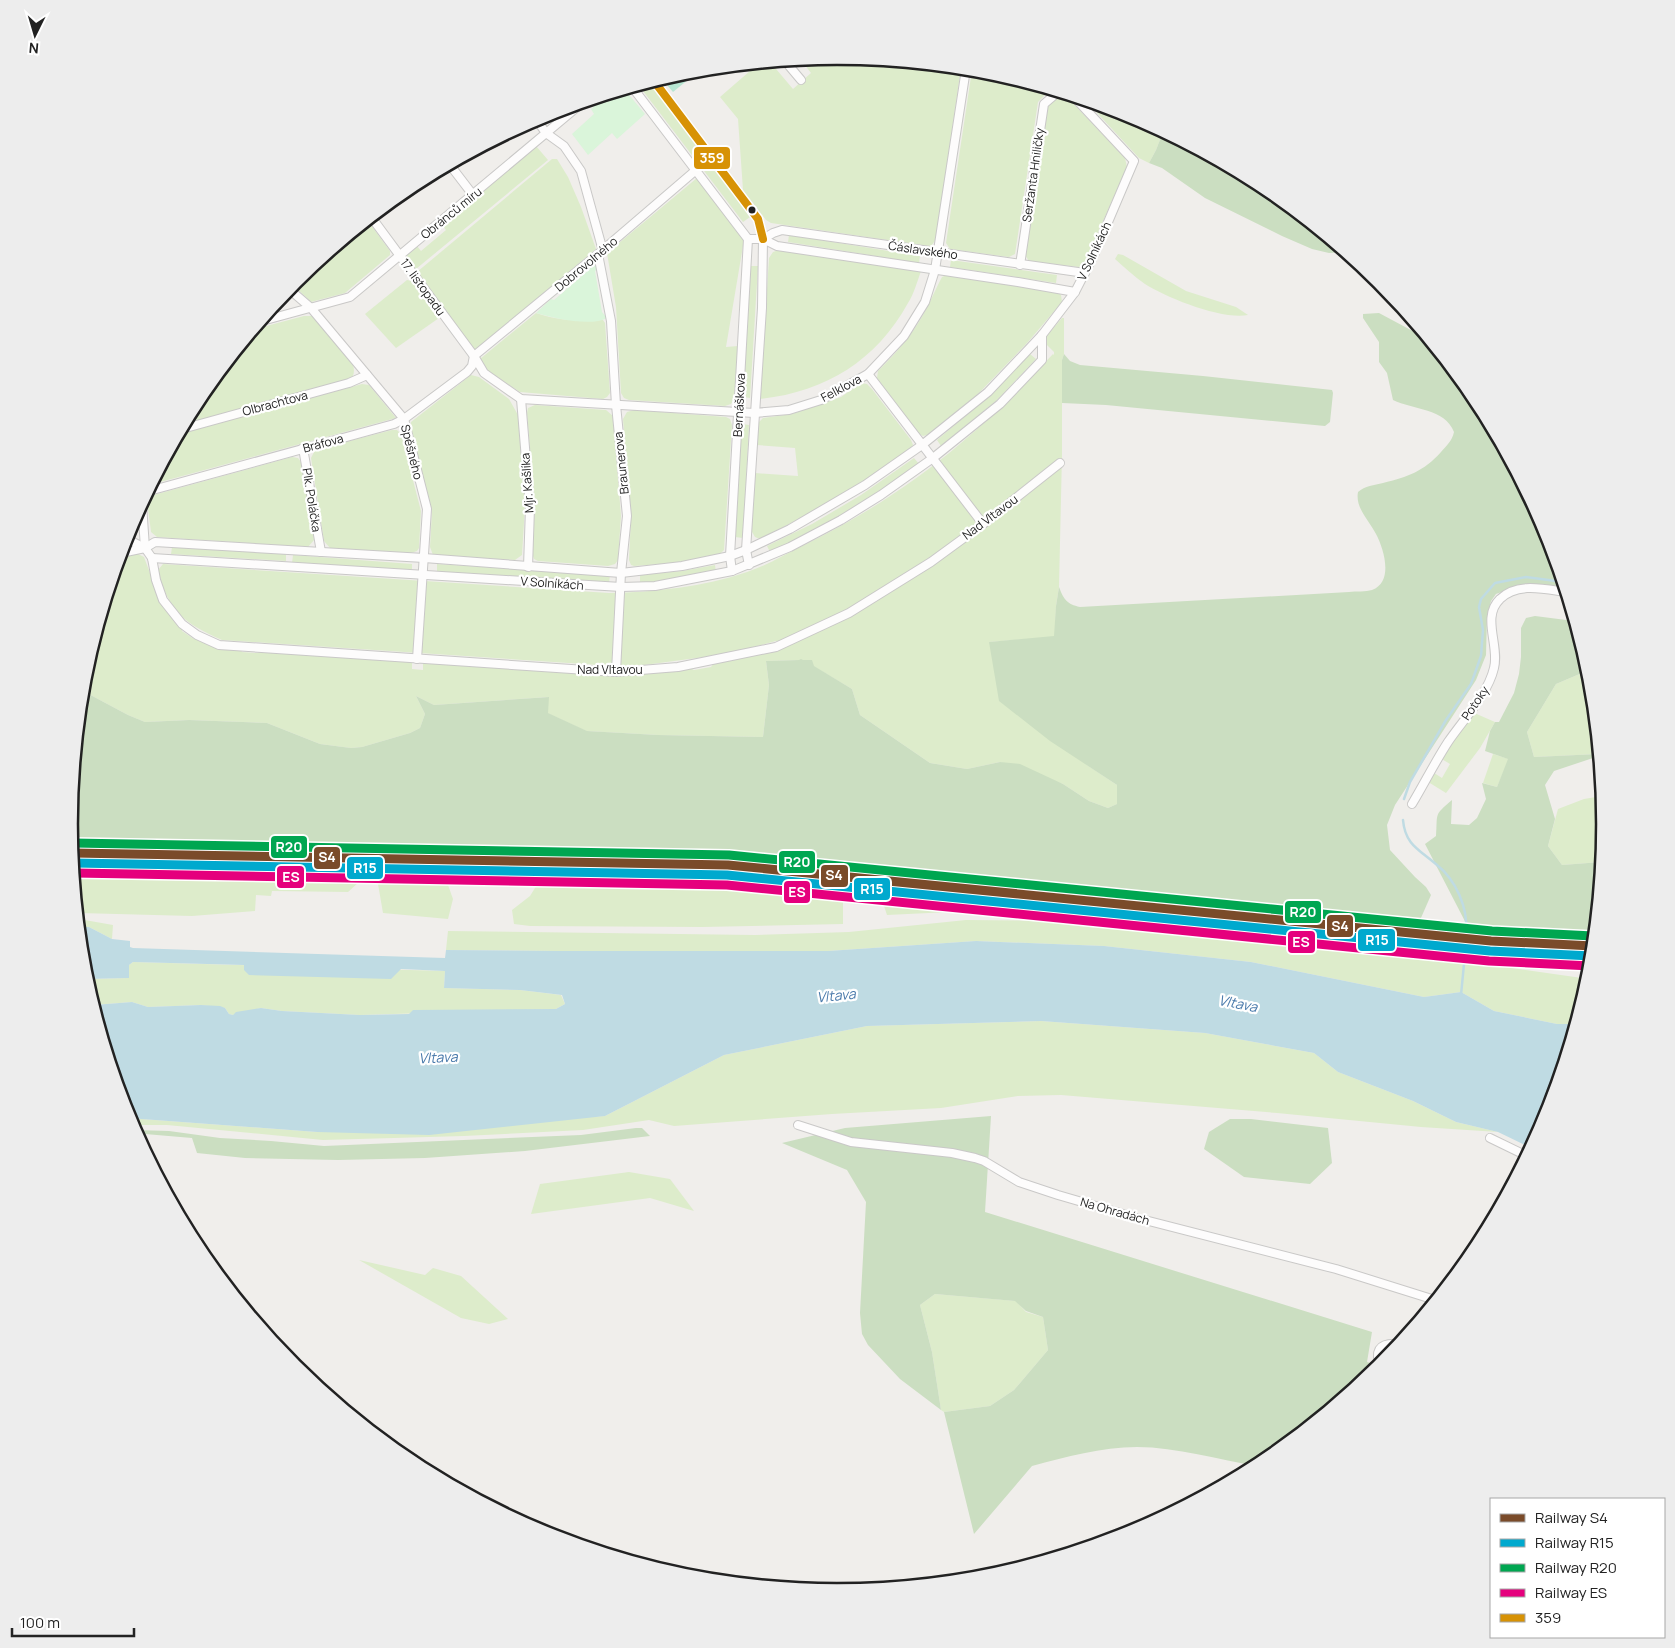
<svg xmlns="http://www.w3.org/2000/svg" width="1675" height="1648" font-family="Manrope,sans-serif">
<rect width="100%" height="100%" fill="#f0eeeb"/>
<g fill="#ddeccb">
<path d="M838,56L961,68L936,239L932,245L929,246L771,223L766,220L743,190L738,119L720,97L758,64L771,63L793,89L811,73L801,60Z"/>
<path d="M972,70L988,71L1050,90L1038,102L1015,254L1009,257L950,249L946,243Z"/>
<path d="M652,82L753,215L743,222L640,87V85Z"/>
<path d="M1065,95L1125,158L1127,167L1083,266L1079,267L1029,261L1025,255L1046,107L1058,96Z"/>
<path d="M1086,101L1132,115L1163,132L1156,150L1149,163L1139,158Z"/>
<path d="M536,146L548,160L416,269L405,256L417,246L421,251L446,230L442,225Z"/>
<path d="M552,159H557L568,177L581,207L596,249L475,351L417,272Z"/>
<path d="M697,178L744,240L726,347L738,346L734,399L731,404L725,406L629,400L624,398L621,393L616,307L607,253Z"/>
<path d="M368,221L390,251V255L345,293L311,302L292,284Z"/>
<path d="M789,235L920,256L919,263L788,242Z"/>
<path d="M779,250L921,271C917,282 914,294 908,303C876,361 825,392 760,399L769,258L773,252Z"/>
<path d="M1118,254L1123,255L1186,291L1236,307L1248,315C1222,320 1167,298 1145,284C1135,277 1125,268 1115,259Z"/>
<path d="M951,260L1057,275L1056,283L950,267Z"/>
<path d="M751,266H758L750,398L743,397Z"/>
<path d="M947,275L1055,291L1061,295L1062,302L1028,342L978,394L930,434L923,436L919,434L877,378L878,371C898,351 916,331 928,305C933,296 937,286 942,277Z"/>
<path d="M407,280L412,281L439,318L396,348L365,314Z"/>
<path d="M536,313C560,321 578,321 603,320L605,323L610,393L607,397L603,399L520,392L488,371L480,359Z"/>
<path d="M304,316H313L353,365C355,372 354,376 349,381L184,426L199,397L255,329Z"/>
<path d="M1062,318H1064V354L1062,360V454L1059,587L1056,606L1055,637L989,642L1087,765L1117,785V804L1108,808L1089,801L1063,784L1000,762L967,769L930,763L860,715L852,689L803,660L766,661L769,685L763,737L658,735L586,731L547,713L548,697L434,705L416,696L425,714L420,728L410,733L362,747L351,748L320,744L267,723L189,720L145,722L128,715L83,691L85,674L120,558L136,553L144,557L150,573L182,626V631L194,639L198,638L240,649L242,652L258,653L262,650L320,654L323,656L339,658L343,655L404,661L412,662V669L423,670V663H432L434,661L484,667L487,664L631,675L633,673L690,668L694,670L711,667L714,663L767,651C775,653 783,649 790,645L776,641L727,654L629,667L222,640C185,624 168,611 158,570L163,564L609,593C656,592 703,587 747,572C766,566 784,555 802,546C858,519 913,484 961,443C994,416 1023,385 1053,354L1054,355V352L1045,343L1044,339Z"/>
<path d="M1030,354L1036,359L996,401L941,446L937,440L989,396Z"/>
<path d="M471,375L479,377L509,399L518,415L525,506L522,555L515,560L433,555L430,547L432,511L410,427L411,422Z"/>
<path d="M861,383L867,384L872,389L911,440L913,445L911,449C863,484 813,512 760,539L755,537L751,530L755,473L798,476L795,448L757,445L758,423L763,418L792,414L816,406L841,397Z"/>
<path d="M362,384L369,385L396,418L153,484L180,434Z"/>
<path d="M535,405L606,410L613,416L621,516L618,560L615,564L608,566L538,561L534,559L532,553L535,507L527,413L528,408Z"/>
<path d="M634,410L726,417L730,419L732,425L724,550L720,554L674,563L634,566L631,565L629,560L631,516L623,419L627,412Z"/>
<path d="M742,424L749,425L743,538L735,537Z"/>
<path d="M392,430H397L401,434L421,511L419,548L417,551L411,553L330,548L324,541L311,458L315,450Z"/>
<path d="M292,457L298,458L301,462L314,540L308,547L157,537L151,532L147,501L150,496Z"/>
<path d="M914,458L919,464L864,502L815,531L770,552L767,546L812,524L861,495Z"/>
<path d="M172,547L286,554V561L171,554Z"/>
<path d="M293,555L412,564V571L292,563Z"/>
<path d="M437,564L610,575L609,583L437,572Z"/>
<path d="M715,565L716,572L683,579L640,583V575L682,571Z"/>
<path d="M1589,670L1598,754L1534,757L1527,732L1556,684Z"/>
<path d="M1472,712L1495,722L1480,748L1446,793L1425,780L1431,771L1442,778L1450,764L1440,758Z"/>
<path d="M1493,754L1509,759L1497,787L1483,783Z"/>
<path d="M1602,796L1605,824L1601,862L1562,865L1548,846L1558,809L1584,799Z"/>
<path d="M74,866L447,872L448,885L453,899L448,919L383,913L378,884L358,883L348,892L272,891L271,896L256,895L255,911L192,916L79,913Z"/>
<path d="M536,874L727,878L1036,908L887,915L881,897L843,902V924L702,927L530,926L514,924L512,910L530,896L540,880Z"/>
<path d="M79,919L113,925L112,939L89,927H80Z"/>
<path d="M966,920L1069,921L1457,960L1589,979L1575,1024H1557L1494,1011L1461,992L1424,997L1251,962L1104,946L976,941L828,951H557L446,950L448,931L755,935L849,932Z"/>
<path d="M133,962L445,971L444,988L520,990L561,995L565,1004L556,1009L360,1015L282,1011L261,1008L233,1015L229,1014L225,1008L201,1005L148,1007L132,1002L94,1005L86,979L129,978V965Z"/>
<path d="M1041,1021L1205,1033L1314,1053L1338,1072L1413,1101L1456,1122L1498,1132L1421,1127L1277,1113L1061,1095L1018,1096L941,1108L832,1114L674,1126L649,1120L583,1130L464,1136L323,1140L167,1125H132L128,1118L317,1132L605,1116L724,1055L867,1026Z"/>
<path d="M629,1172L670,1179L694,1211L650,1198L531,1214L540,1184Z"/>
<path d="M359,1260L425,1275L433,1268L461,1276L508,1319L489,1324L461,1318Z"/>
<path d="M935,1294L1016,1301L1026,1312L1043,1317L1048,1350L1014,1390L990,1406L944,1412L941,1410L932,1352L920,1305Z"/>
</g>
<g fill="#cbdec1">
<path d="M1163,132L1264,186L1345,252L1329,253L1312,249L1282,236L1205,198L1162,168L1149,163L1156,150Z"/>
<path d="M1379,313L1422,336L1424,334L1476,398L1547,530L1565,589L1507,590L1496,594L1491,601L1487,617L1486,655L1476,680L1395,805L1387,825L1390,850L1415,877L1426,887L1431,895L1417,927L882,872L728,858L72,846L70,824L83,691L128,715L145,722L189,720L267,723L320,744L351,748L362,747L410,733L420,728L425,714L416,696L434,705L549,697L548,713L587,731L658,735L763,737L769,685L766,661L799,660L801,659L803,660H812L814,666L852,689L860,715L930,763L967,769L1000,762L1020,764L1063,784L1089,801L1108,808L1117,804V785L1050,741L999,701L989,642L1054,636L1056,606L1059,587C1064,600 1067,604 1080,607L1349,592C1356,591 1366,592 1372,590C1394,582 1384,549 1376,534C1369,520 1355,508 1358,492C1365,486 1374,485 1383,483C1408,477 1424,471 1441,452C1447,445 1452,441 1454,432C1445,408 1413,410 1393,400L1387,373L1379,362V342L1363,318V314Z"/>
<path d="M1064,354L1070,361L1080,365L1203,376L1332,390L1333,393L1330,422L1325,426L1106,405L1062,403V360Z"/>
<path d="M1535,616L1574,621L1589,670L1556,684L1527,732L1534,757L1598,754L1599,756L1554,771L1545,785L1555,819L1548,846L1562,865L1601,862L1594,939L1547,937L1470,931L1425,844L1436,836C1438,813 1433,816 1452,800L1451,824L1469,825L1477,818L1486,799L1482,783L1497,787L1508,759L1485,751L1490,731L1495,722H1499L1514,693L1519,674L1521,657V628L1526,618Z"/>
<path d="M991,1116L985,1212L1372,1332L1367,1362L1381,1366L1258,1466C1218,1460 1177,1447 1137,1447C1101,1447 1066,1457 1032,1466L974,1534L944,1412L990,1406L1014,1390L1048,1350L1043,1317L1026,1311L1015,1301L935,1294L920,1305L932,1352L941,1410L900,1379L868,1345L862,1334L860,1313L866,1202L847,1170L782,1143L845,1128Z"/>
<path d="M1230,1119H1251L1328,1128L1332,1163L1310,1184L1244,1177L1204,1149L1209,1132Z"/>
<path d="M636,1128H642L650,1136L525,1151L425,1158L338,1160L245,1158L197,1153L192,1138L145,1134L140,1139L135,1130L169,1131L220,1138L271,1141L324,1146L581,1135Z"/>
</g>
<g fill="#daf5da">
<path d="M625,90L645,114L617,139L612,133L588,155L572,134L594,114L591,109L607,95Z"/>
<path d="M592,265H595L598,269L595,271L602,312L607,318C591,327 553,318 536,313L551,299L554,300L589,270Z"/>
</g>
<path fill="#b7e6d2" d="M688,71H693L695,74L673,92L662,79Z"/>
<path fill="#bfdbe3" d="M80,927H89L112,939L130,941V947L133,948L445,958L446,950L557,951H828L976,941L1104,946L1251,962L1424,997L1461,992L1494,1011L1557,1024H1575L1547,1118L1531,1148L1498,1132L1456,1122L1413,1101L1338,1072L1314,1053L1205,1033L1041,1021L867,1026L724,1055L605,1116L429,1135L317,1132L128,1118L94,1005L132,1002L148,1007L201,1005L220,1006L225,1008L229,1014L233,1015L236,1012L261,1008L282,1011L360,1015L409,1014L413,1010L556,1009L565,1004L562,995L520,990L444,988L445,971L401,969L391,979L249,975L244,970V965L133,962L129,965V978L86,979Z"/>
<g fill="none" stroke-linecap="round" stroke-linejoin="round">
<g stroke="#bfdbe3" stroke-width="2.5">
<path d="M1404,799L1410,782L1446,720L1471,684L1481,656L1483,630L1479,607L1481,599L1495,583L1526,577L1563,582"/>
<path d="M1403,820C1405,845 1420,850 1437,865C1456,880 1468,908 1466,931"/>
<path d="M1461,995L1464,964"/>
</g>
<g stroke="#c9c8c7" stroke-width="10">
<g id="minor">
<path d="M785,61L801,80"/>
<path d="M654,81L758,219L763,239L762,308L746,550L749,565"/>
<path d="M633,88L748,239"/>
<path d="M536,119L546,133L564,146L581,171L603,251"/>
<path d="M450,165L473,195"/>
<path d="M372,218L474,356L484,373L521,399L754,413L789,410L821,400L868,374L904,336L925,302L935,270L966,69"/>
<path d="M748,239H763L777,246L1018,282L1075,292"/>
<path d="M763,239L773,233L782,230L1085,273"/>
<path d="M598,254L611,321L616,405L627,516L621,573L616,672"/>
<path d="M1020,265L1044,104L1058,92"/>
<path d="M289,289L311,308L404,419L427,509L417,659"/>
<path d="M262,321L350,297L582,103"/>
<path d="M474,356L598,254L696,170"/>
<path d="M868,374L983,524"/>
<path d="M521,399L530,508L528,567"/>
<path d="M182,429L349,383L367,375"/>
<path d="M303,448L321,552"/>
<path d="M149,491L394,424L404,419L467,372L472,366L474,356"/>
<path d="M142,504L145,548L152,558L156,580L163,600L182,624L197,635L219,645L616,672L678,667L776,647L849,613L931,562L983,524L1060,463"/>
<path d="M129,528L131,541L145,548"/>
<path d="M121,553L145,548L155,542L424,558L621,573L682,566L730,556L746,550L790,529L865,485L922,445L988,392L1042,335L1075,292L1094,255L1134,161L1075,98"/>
<path d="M152,558L621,587L655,586L732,571L790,547L841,520L881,495L933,458L1000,404L1042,360V335"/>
<path d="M732,571L730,556L748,239"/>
<path d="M1412,804C1424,784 1435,762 1448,742C1463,720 1488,694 1494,668C1500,646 1481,617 1500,599C1517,582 1544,589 1566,592"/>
<path d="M798,1125L851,1142L952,1153L975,1158L984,1161L1019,1182L1058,1195L1137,1218L1336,1269L1435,1300"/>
<path d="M1490,1138L1527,1156"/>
<path d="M1382,1364L1378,1357C1377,1344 1389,1343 1400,1344"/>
</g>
</g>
<use href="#minor" stroke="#fdfcfc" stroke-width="8"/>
<g stroke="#fff" stroke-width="11">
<path id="bus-1" d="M654,81L758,219L763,239"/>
</g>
<use href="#bus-1" stroke="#d79205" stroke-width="8"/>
<g stroke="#fff" stroke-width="12">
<path id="rail-1" d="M73,853L728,865L1491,941L1593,946"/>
</g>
<g stroke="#fff" stroke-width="12">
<path id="rail-2" d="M74,863L727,875L1490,951L1592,956"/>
</g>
<g stroke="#fff" stroke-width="12">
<path id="rail-3" d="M73,843L729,855L1492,931L1593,936"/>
</g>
<g stroke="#fff" stroke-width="12">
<path id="rail-4" d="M75,873L727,885L1489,961L1591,966"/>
</g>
<use href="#rail-1" stroke="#7a4b2a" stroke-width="9"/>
<use href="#rail-2" stroke="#00a9ce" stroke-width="9"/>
<use href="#rail-3" stroke="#00a651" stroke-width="9"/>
<use href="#rail-4" stroke="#e5007d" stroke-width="9"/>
</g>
<circle fill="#222" stroke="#fff" stroke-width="2" cx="752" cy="210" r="4.5"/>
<g text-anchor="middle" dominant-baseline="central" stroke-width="4.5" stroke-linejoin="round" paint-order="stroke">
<g font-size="12" fill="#222" stroke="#fff">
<text transform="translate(1033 175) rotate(-82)">Seržanta Hniličky</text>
<text transform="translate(451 213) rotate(-39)">Obránců míru</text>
<text transform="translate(923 250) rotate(8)">Čáslavského</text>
<text transform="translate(1094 251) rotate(-65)">V Solníkách</text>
<text transform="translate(586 264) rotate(-40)">Dobrovolného</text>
<text transform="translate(423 287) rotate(54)">17. listopadu</text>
<text transform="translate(841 388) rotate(-28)">Felklova</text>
<text transform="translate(275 403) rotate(-15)">Olbrachtova</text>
<text transform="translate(739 405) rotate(-87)">Bernáškova</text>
<text transform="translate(323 443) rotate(-15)">Bráfova</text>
<text transform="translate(412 452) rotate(76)">Spěšného</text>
<text transform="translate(621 463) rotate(-96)">Braunerova</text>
<text transform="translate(527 483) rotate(-94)">Mjr. Kašlíka</text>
<text transform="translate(312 500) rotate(81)">Plk. Poláčka</text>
<text transform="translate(990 517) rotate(-37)">Nad Vltavou</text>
<text transform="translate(552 583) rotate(4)">V Solníkách</text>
<text x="610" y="669">Nad Vltavou</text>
<text transform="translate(1475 703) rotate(-56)">Potoky</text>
<text transform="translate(1115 1211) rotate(16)">Na Ohradách</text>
</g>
<g font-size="14" font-style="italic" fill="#4a7aab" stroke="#fff">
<text transform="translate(836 995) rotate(-6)">Vltava</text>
<text transform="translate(1238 1003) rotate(11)">Vltava</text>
<text transform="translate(438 1057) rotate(-3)">Vltava</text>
</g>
</g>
<path d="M0 0H1675V1648H0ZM78 824a759 759 0 1 1 1518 0a759 759 0 1 1-1518 0Z" fill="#ededed" fill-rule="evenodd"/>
<path fill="none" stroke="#222" stroke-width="2.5" d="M78 824a759 759 0 1 1 1518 0a759 759 0 1 1-1518 0Z"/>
<g stroke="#fff" stroke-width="2">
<rect x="693" y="146" width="38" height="24" rx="5" fill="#d79205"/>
<rect x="270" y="835" width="38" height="24" rx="5" fill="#00a651"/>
<rect x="313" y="846" width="28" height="24" rx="5" fill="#7a4b2a"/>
<rect x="778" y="850" width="38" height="24" rx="5" fill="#00a651"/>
<rect x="346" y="856" width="38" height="24" rx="5" fill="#00a9ce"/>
<rect x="820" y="864" width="29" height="24" rx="5" fill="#7a4b2a"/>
<rect x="276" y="865" width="29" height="24" rx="5" fill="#e5007d"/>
<rect x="853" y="877" width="38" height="24" rx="5" fill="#00a9ce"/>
<rect x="783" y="880" width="28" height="24" rx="5" fill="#e5007d"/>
<rect x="1284" y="900" width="38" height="24" rx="5" fill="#00a651"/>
<rect x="1326" y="914" width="28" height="24" rx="5" fill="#7a4b2a"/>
<rect x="1357" y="928" width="39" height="24" rx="5" fill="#00a9ce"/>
<rect x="1287" y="930" width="29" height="24" rx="5" fill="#e5007d"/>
</g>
<g font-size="14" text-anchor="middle" font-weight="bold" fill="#fff">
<text x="712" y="163">359</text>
<text x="289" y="852">R20</text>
<text x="327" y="862">S4</text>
<text x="797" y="867">R20</text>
<text x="365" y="873">R15</text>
<text x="834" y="880">S4</text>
<text x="291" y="882">ES</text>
<text x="872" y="894">R15</text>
<text x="797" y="897">ES</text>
<text x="1303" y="917">R20</text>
<text x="1340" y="931">S4</text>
<text x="1377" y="945">R15</text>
<text x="1301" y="947">ES</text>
</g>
<rect x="1490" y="1498" width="175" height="140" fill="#ffffff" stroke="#a7a7a7"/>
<rect x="1500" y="1514" width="25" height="8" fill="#7a4b2a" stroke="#a7a7a7"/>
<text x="1535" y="1523" font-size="15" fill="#222222">Railway S4</text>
<rect x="1500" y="1539" width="25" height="8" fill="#00a9ce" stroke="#a7a7a7"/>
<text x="1535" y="1548" font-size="15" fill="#222222">Railway R15</text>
<rect x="1500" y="1564" width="25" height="8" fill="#00a651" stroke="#a7a7a7"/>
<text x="1535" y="1573" font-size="15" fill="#222222">Railway R20</text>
<rect x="1500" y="1589" width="25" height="8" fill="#e5007d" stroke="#a7a7a7"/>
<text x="1535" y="1598" font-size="15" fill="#222222">Railway ES</text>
<rect x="1500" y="1614" width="25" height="8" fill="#d79205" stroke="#a7a7a7"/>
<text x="1535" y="1623" font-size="15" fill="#222222">359</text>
<g transform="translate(35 35) rotate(185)" stroke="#ffffff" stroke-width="4" paint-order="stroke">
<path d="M0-4L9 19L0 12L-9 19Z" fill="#222222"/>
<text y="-8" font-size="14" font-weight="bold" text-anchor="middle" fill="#222222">N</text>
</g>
<path d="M12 1628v8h122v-8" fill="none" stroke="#222222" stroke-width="2.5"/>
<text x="20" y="1628" font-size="15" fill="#222222" stroke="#ffffff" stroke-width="4" paint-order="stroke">100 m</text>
</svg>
